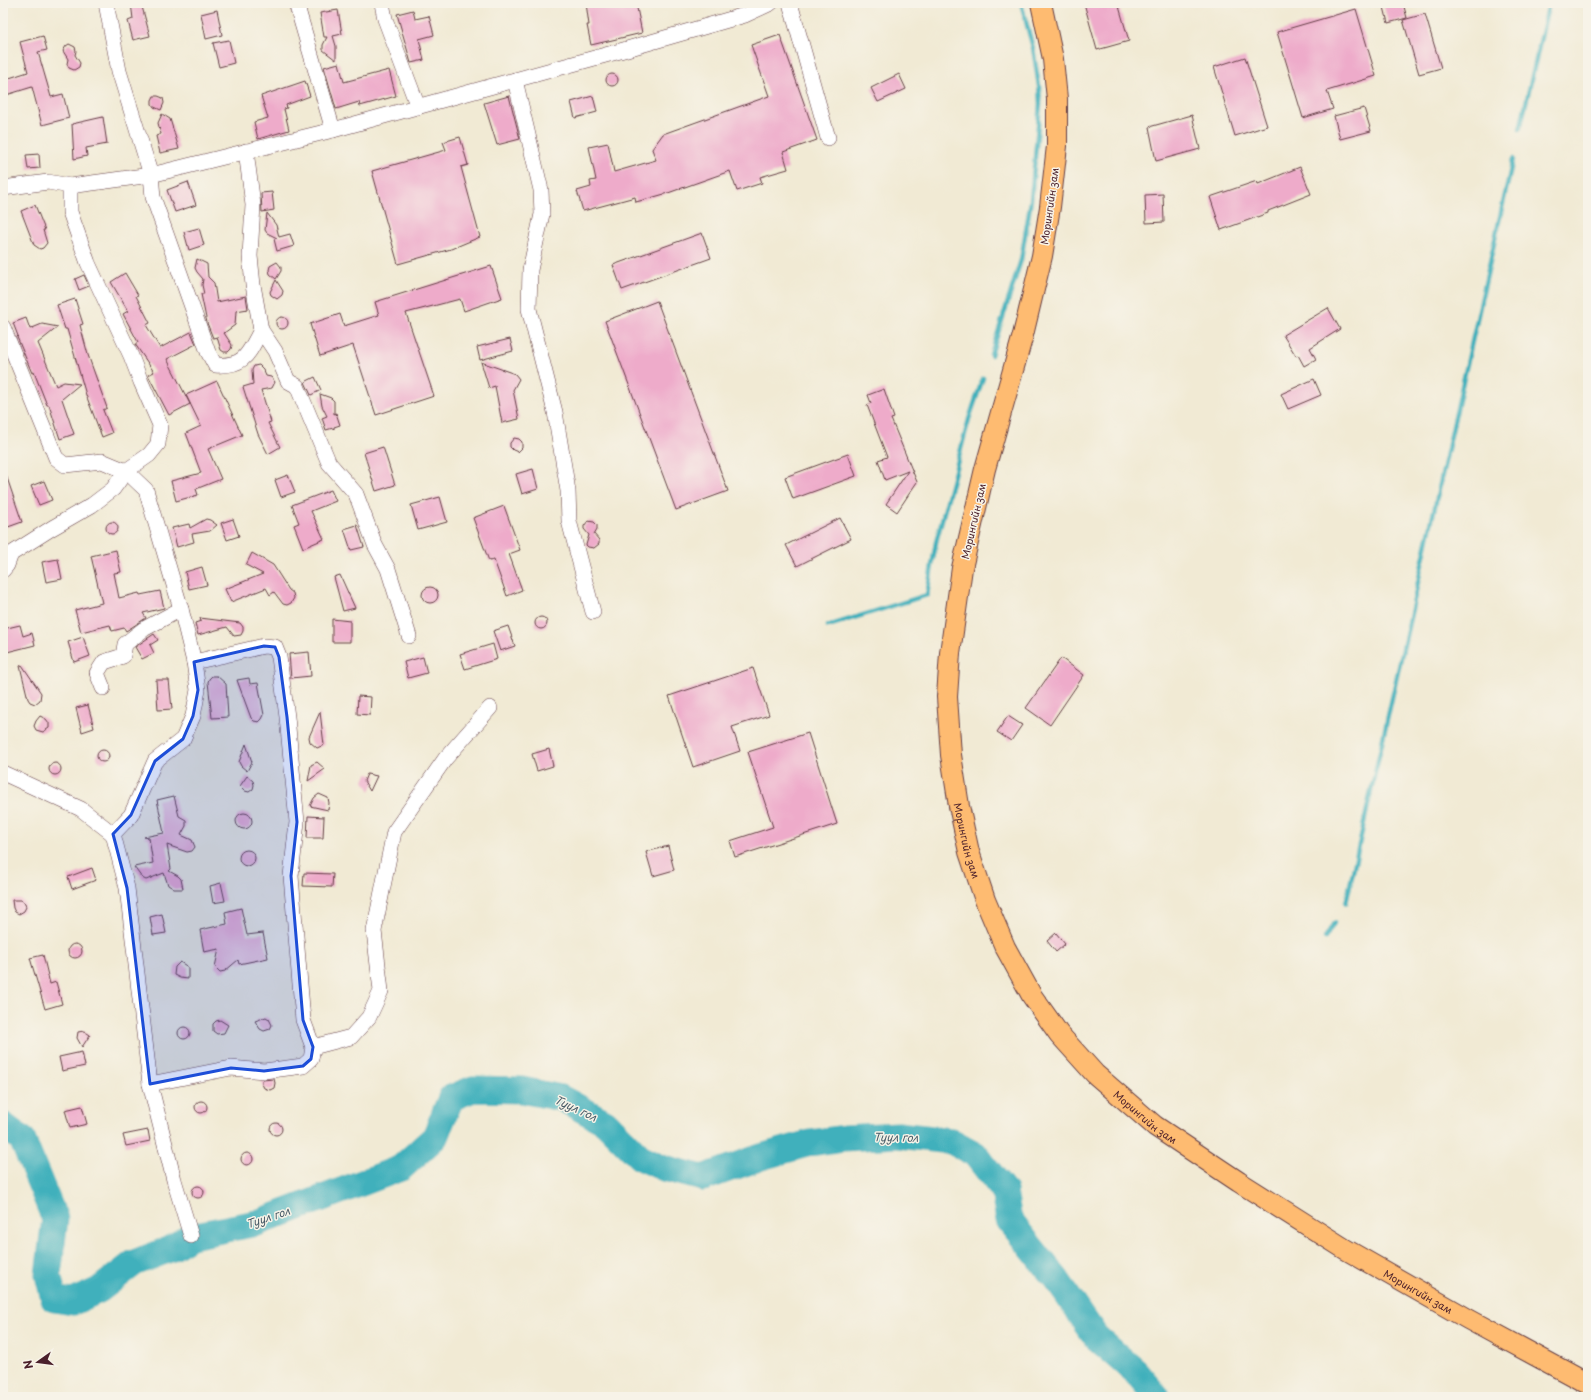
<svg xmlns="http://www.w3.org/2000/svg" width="1591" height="1400" font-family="'Playpen Sans',sans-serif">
<rect width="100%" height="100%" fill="#f7f3e8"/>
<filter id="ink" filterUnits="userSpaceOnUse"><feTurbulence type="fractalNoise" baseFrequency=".025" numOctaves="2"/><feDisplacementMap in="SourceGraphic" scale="8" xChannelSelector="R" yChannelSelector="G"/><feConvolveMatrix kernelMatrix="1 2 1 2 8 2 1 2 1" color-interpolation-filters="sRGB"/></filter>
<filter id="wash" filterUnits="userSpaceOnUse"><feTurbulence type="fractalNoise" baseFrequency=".012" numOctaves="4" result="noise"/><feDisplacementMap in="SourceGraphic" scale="16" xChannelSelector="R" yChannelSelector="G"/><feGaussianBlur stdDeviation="0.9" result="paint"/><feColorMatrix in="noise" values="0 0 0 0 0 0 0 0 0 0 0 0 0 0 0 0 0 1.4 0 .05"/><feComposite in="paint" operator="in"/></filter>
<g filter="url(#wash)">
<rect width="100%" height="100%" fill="#f1ead4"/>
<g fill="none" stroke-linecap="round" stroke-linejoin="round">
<g stroke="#41b0bc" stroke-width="4.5">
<path d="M1520,129L1549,3"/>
<path d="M991,355L1021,260L1031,200L1040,104L1039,86L1033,48L1021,3"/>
<path d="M828,626L927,595L936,542L969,419L983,378"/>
<path d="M1346,903L1513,159"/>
<path d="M1325,938L1334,923"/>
</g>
<path stroke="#41b0bc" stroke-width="27" d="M3,1125L22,1139L55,1219L48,1275L54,1299L73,1302L99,1290L134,1263L170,1249L191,1236L257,1223L401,1168L435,1137L451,1098L473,1089L522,1090L561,1098L605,1122L640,1157L664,1168L703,1178L761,1157L810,1143L844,1138L898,1135L951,1141L975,1154L1004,1191L1009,1220L1057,1280L1096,1337L1136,1372L1157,1397"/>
</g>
<g id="blocks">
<g fill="#eeabca">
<path d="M131,3H141L150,36L133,40L128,21L133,19Z"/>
<path d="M586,3H636L642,33L591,45L587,25H589Z"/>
<path d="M1084,3H1118L1129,41L1097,50Z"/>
<path d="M1383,3H1403L1407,18L1388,23Z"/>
<path d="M1356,9L1376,76L1327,91L1333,109L1303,118L1277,32Z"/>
<path d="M217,10L222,35L206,39L201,14Z"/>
<path d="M338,10L342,34L333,36L336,46V60L323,50V45L327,37H324L320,13Z"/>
<path d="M413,10L415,19L429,16L434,35L419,39L424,60L411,63L397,14Z"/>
<path d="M1425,14L1441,68L1419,74L1403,20Z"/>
<path d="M780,35L817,140L783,152L788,169L760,177L762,183L737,191L730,171L668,193L636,202L635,197L583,211L577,191L591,187L590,181L596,180L589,147L608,143L614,172L656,160L652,149L663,134L769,96L751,45Z"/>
<path d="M43,36L47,50L38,52L51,97L63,94L69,118L42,125L32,87L3,96V80L28,72L20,42Z"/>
<path d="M229,40L234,63L219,67L213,43Z"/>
<path d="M69,44L75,47L76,51L75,55L80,63L79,67L74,70L69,68L67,64L68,59L63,51L66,46Z"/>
<path d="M1245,57L1267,126L1235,136L1214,67Z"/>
<path d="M339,63L344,82L389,70L396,96L360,106L359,102L336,109L324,67Z"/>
<circle cx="612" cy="80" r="6"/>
<path d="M899,74L906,89L878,102L871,88Z"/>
<path d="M305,81L310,96L286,105L287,108L284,109L289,130L258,139L254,122L268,118L261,96Z"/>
<path d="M154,96H158L163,98L164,103L161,110L154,107L152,104V100Z"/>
<path d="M509,96L520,139L497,145L484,103Z"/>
<path d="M593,96L597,112L575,118L571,102Z"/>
<path d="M1364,108L1371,131L1340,139L1334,116Z"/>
<path d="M162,114L170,119L179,149L160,153L156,136L161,134L158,123Z"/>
<path d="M1192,115L1200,149L1156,161L1149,127Z"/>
<path d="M103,117L107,144L86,148L87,156L74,159L72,124Z"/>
<path d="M460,137L468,165L461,167L480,237L451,249L398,264L372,171L446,150L443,142Z"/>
<path d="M39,154L40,168L28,169L26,155Z"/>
<path d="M1300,167L1311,194L1268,211V213L1221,230L1210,197L1257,181L1258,184Z"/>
<path d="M188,182L196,205L175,212L167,190Z"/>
<path d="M272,192L274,210L262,212L261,193Z"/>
<path d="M1163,194L1164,222L1146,223L1145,195Z"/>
<path d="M35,205L45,230H43L47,243L43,248L40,249L34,245L21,211Z"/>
<path d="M267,213L276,225L279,237L290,234L294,246L277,251L274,239L277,238L267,233L265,230Z"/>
<path d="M199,228L204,245L189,250L184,232Z"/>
<path d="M702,233L711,258L622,290L613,265Z"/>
<path d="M197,259L207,264L208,277L214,283L217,302L246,296L248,309L236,311L235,325L224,333L232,345L231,349L228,352H224L221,350L217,337L213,338L207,323L201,294H204L202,285L203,279L197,272L195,268Z"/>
<path d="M277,262L281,267V271L276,279L270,274L269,270L270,266Z"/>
<path d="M491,266L502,298L464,311L460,299L406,313L434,396L376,415L353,345L320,356L310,324L340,314L344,326L379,315L375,302Z"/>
<path d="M125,273L138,295L136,296L150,323L146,325L160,348L191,332L196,344L167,359L190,404L169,415L148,375L154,372L135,344L138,342L123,314L128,311L111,282Z"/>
<path d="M84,275L89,286L79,290L75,279Z"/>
<path d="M276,280L283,291L282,295L277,299L271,295L270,292Z"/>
<path d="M75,299L83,324L80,325L88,355L107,408L103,410L112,433L102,437L86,395L67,329H65L57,305Z"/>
<path d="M657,301L728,491L676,510L605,321Z"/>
<path d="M1328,308L1340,329L1310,348L1316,359L1304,366L1298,355L1296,356L1283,335Z"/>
<circle cx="282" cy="323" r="6"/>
<path d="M26,318L30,329L42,324L58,327L38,343L56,386L64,382L80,384L62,399L74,434L60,439L49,405H47L34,372L32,373L17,337L18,336L13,323Z"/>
<path d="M510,339L513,351L480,360L477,347Z"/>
<path d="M481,362L515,374L519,379L513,390L519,419L502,423L495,386L489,388Z"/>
<path d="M259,365L263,369L266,376L271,377L275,382L272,388L261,390L271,422L268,423L280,447L268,454L258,434L243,387L253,384L252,370L254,366Z"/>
<path d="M315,377L321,390L311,395L305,382Z"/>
<path d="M1314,379L1321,395L1288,409L1281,394Z"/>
<path d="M217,381L242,435L208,449L221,479L196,489L198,495L176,501L171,481L201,473L186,433L201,426L186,395Z"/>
<path d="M884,389L894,418L891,419L917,482L897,512L886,504L908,471L885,480L878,460L887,457L867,405L871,403L868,395Z"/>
<path d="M320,394L331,398L334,401V414L336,413L340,425L334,427V429L333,428L326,430L322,418L327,416L322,406Z"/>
<path d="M514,438L519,439L522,442V448L518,452L513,450L510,447V443Z"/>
<path d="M383,447L395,485L376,491L364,453Z"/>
<path d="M848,454L856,476L793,499L785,477Z"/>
<path d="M533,469L538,489L522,494L516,474Z"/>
<path d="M5,472L22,522L8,527L3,510V473Z"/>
<path d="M288,475L295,492L281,497L275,480Z"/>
<path d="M44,481L52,500L39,505L31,486Z"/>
<path d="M331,490L336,501L311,511L324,539L303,548L294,525L299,523L292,505Z"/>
<path d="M440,497L447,522L418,530L411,505Z"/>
<path d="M504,506L520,550L509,554L522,590L507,596L494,560L489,561L473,518Z"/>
<path d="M840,518L851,539L797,566L786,545Z"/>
<path d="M206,519L210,520L217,525L210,531L192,534L194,542L177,547L172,528L189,524L190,528Z"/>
<path d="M233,519L239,536L227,540L221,523Z"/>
<path d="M588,521L594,522L597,525V529L594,534L599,540V544L594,548L588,547L586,545L589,535L584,529V526Z"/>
<circle cx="112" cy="528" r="6"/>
<path d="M357,525L364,547L351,550L344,529Z"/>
<path d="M116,550L121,572L114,573L119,598L139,593L140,595L160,591L164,608L143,613L146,618L126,631L124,628L112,631L110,625L81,632L75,610L102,603L91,556Z"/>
<path d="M252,553L273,565L289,590L293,593L294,598L291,603L287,605L283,604L274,592L270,595L266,588L231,602L225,589L263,574L246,565Z"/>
<path d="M58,559L62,579L46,582L42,562Z"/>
<path d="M202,567L207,585L189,589L185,572Z"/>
<path d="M340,575L355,608L343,611L334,577Z"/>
<circle cx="430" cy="595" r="8"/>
<circle cx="541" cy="623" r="6"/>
<path d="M200,618L240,623L243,627V631L241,635L234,636L227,627L198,635L195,623L201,621Z"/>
<path d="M332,619L350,621V642H332Z"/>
<path d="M20,625L23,636L32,633L35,645L3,653V629Z"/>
<path d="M508,626L515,646L500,651L493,631Z"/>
<path d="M154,634L158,640L150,645L154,653L142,659L135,647Z"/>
<path d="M83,637L90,656L74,662L68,642Z"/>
<path d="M493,644L497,659L465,669L460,654Z"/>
<path d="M309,652L311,676L291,678L289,654Z"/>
<path d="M423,657L427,673L408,678L404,662Z"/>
<path d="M1061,658L1084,675L1050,725L1026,708Z"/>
<path d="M22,665L41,693L40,700L35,704L30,702L28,699L20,666Z"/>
<path d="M753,668L769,715L732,727L740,751L693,767L669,696Z"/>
<path d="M212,676H217L226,684L228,717L212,718L208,682L209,679Z"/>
<path d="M249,678L250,684L258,683L264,715L262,719L259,722L254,721L251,718L237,680Z"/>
<path d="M156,680H169L172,709L158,710Z"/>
<path d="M358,696L371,697L370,715L357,714Z"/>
<path d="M88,705L94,728L82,732L76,708Z"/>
<path d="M320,712L324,745L317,748L310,742L309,737Z"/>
<path d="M40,716L46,719L49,723V728L43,732L36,730L34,726L36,721Z"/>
<path d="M1008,716L1022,725L1011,741L997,732Z"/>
<path d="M808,733L837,824L735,857L730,841L773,827L748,752Z"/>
<path d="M246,744L252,762L247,771L241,766L239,762Z"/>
<path d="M549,749L553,766L537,771L532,754Z"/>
<circle cx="103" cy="756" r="6"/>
<path d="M317,762L325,769L308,781L311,765Z"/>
<circle cx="55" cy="769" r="6"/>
<path d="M367,774L377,776L370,791L364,781Z"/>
<path d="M247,776L253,781L254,785L253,789L249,792L245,791L240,786Z"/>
<path d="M319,794L328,798L329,803L328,810L310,806L314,798Z"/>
<path d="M174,796L179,816L186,820V826L181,835L192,840L195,847L192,851L187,852L167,845L171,869L169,871L178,876L181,879L183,889H174L168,885L164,873L146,880L142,878L134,867L153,863L149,838L144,837L164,833L157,800Z"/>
<circle cx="244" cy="821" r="8"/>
<path d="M308,816L324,817L323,838H307Z"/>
<path d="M668,846L674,870L653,876L646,852Z"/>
<circle cx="247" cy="858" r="8"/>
<path d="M92,868L96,880L72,889L68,877Z"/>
<path d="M304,873L333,874L332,887L303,886Z"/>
<path d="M221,883L225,901L213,903L210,886Z"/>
<path d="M12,900H21L25,903L26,907L24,911L19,914L15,912L13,908Z"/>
<path d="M241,908L247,935L263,933L268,958L239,964L238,960L225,971L220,972L215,967L219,949L204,952L200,930L227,924L225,912Z"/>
<path d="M162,914L166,933L153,935L150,917Z"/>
<path d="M1056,933L1065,944L1056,952L1047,941Z"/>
<circle cx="75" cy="951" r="7"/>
<path d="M43,955L50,984L56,982L62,1004L45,1009L30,958Z"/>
<path d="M180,962L188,967V979L180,978L174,975L175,967Z"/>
<path d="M266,1017L269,1019L272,1025L270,1029L264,1031L260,1029L255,1021Z"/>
<path d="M220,1020L228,1025L224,1033L217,1034L213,1031V1024L216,1021Z"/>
<circle cx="184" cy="1033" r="6"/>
<path d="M84,1031L90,1035L82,1047L77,1038L78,1032Z"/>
<path d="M82,1052L85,1066L62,1071L59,1057Z"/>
<path d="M274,1079L275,1083L274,1088L270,1090L264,1088L262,1084V1080Z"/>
<circle cx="201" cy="1107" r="6"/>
<path d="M82,1106L87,1124L70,1128L65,1110Z"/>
<circle cx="276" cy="1129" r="6"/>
<path d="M148,1130L150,1141L126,1146L123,1135Z"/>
<circle cx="247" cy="1159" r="6"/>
<circle cx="198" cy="1192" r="6"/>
</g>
</g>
</g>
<g filter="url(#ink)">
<use href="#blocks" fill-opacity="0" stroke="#633d44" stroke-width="1"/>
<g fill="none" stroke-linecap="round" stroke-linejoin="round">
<g stroke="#633d44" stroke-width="16">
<g id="minor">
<path d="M106,3L119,71L151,175L153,197L208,352L215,365C245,367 248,354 261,330"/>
<path d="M296,3L333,130"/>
<path d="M382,3L385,19L418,107"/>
<path d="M790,3L828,138"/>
<path d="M515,80L541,190L542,214L530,270L529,309L555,412L568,491L569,521L593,612"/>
<path d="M246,151L253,205L250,256L253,285L261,330L275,351L288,381L297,386L329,463L356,494L375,545L388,569L409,636"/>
<path d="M3,188L48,182L70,186L151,175L333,130L620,51L745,15L771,3"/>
<path d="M3,327L56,458L65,465L102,461L126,471L146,490L181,609L194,662L198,690L193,716L183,739L155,761L131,815L113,834L127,888L150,1084L174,1180L191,1236"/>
<path d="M3,570L7,565L11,554L52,528L92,505L113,489L126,471L149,455L158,444L160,425L141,382L131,356L88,263L70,212V186"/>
<path d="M103,688L97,673L104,662L123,656L125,644L144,629L181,609"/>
<path d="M3,773L81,809L113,834"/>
<path d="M313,1047L351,1037L369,1017L381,991L374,931L394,832L445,759L490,708"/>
<path d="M150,1084L231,1068L264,1071L303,1066L311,1059L313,1047L303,1020L291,876L297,822L287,717L279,657L275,647L264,646L194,662"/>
</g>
</g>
<g stroke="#633d44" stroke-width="22">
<g id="major">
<path id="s1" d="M1041,3L1053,59L1057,99V146L1050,207L1042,256L1023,335L985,469L962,568L950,653L947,697L951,755L959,806L969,852L985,900L1005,947L1032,996L1059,1034L1095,1074L1155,1126L1239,1182L1345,1249L1468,1319L1588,1384"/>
</g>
</g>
<use href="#minor" stroke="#fff" stroke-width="15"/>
<use href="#major" stroke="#febb71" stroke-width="20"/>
</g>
</g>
<path fill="#1d4ed8" fill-opacity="0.2" stroke="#1d4ed8" stroke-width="3" stroke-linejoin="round" d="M264,646L275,647L279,657L287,717L297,822L291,876L303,1020L313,1047L311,1059L303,1066L264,1071L231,1068L150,1084L127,888L113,834L131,815L155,761L183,739L193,716L198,690L194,662Z"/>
<g text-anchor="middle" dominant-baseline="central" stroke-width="3" stroke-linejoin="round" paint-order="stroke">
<g font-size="10" fill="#4a1f2b" stroke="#f7f3e8">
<text transform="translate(1049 206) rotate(-82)">Морингийн зам</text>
<text transform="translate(973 521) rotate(-77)">Морингийн зам</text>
<text stroke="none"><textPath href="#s1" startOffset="853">Морингийн зам</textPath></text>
<text stroke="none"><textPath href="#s1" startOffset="1189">Морингийн зам</textPath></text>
<text stroke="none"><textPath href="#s1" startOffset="1513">Морингийн зам</textPath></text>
</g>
<g font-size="11" font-style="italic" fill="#465965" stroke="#f7f3e8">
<text transform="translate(576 1108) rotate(25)">Туул гол</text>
<text transform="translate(896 1137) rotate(1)">Туул гол</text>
<text transform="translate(268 1217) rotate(-18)">Туул гол</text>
</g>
</g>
<rect width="1591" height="1400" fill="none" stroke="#f7f3e8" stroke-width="16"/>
<g transform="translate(38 1362) rotate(256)" stroke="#f7f3e8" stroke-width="3" paint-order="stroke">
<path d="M0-3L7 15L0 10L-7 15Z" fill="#4a1f2b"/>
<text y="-6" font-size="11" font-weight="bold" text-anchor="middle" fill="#4a1f2b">N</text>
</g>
</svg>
